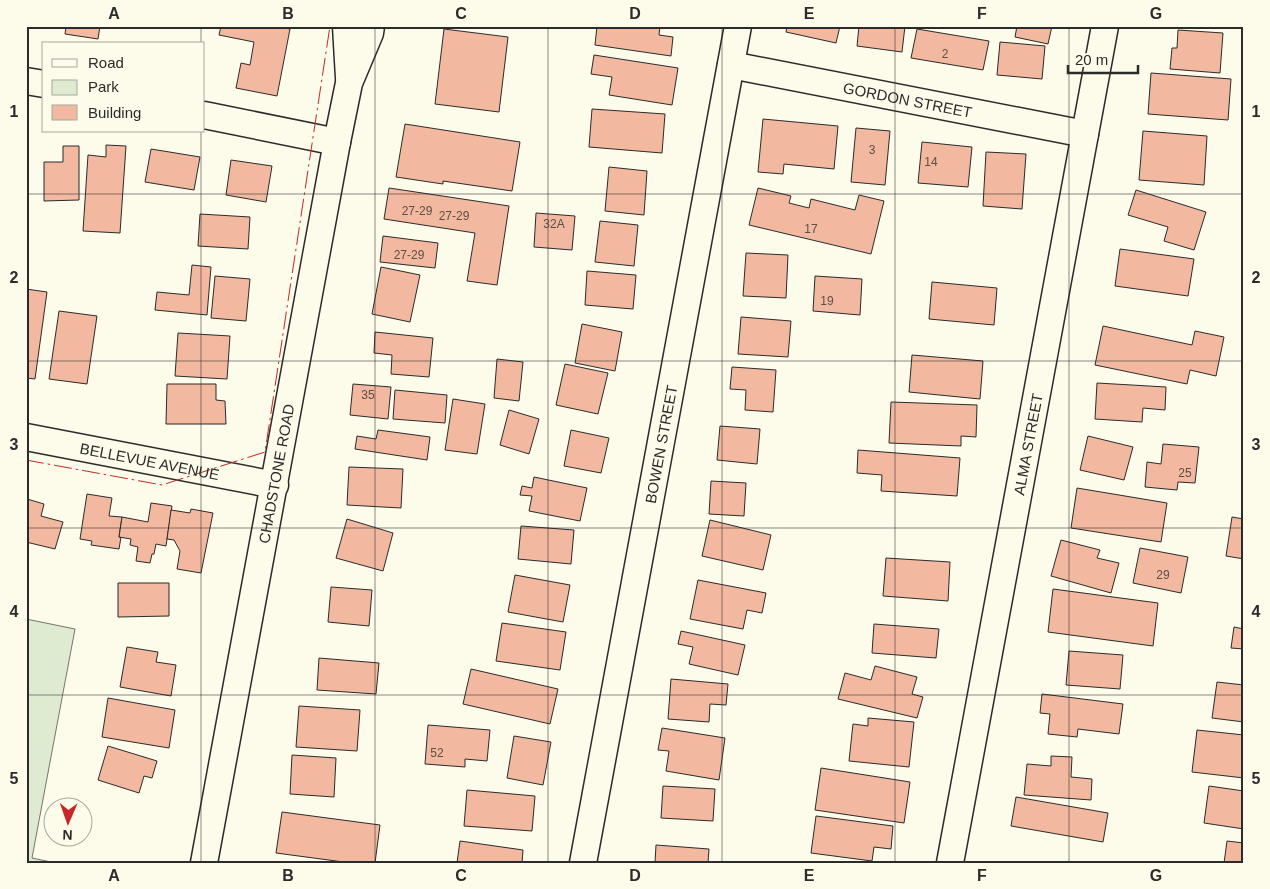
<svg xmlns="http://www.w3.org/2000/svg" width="1270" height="889" font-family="Arial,sans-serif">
<rect width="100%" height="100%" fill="#fdfbea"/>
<path fill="#deebd1" stroke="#74746e" d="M26,619L75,629L32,858L56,863H26Z"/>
<g fill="#f2b8a0" stroke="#2b2b2b">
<path d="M66,26H100L98,39L65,34Z"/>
<path d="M221,26H275L290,29L277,96L236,88L241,63L250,65L254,42L219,35Z"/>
<path d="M597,26L624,28L625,26H660L659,35L673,37L671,56L595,45Z"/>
<path d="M787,26H840L836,43L786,32Z"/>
<path d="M859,26H905L902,52L857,46Z"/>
<path d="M1017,26H1052L1048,44L1015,37Z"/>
<path d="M444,29L508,37L499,112L435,104Z"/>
<path d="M917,29L989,41L983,70L911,58Z"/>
<path d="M1178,30L1223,33L1220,73L1170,69L1172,48H1177Z"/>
<path d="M1000,42L1045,46L1042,79L997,75Z"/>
<path d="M594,55L678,68L672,105L609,95L612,77L591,74Z"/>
<path d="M1151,73L1231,79L1228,120L1148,114Z"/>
<path d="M592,109L665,114L662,153L589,147Z"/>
<path d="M763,119L838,126L834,169L784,164L783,174L758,172Z"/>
<path d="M405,124L520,142L512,191L443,181V184L396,177Z"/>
<path d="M856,128L890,131L885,185L851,182Z"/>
<path d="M1143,131L1207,136L1204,185L1139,180Z"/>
<path d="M922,142L972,147L968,187L918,183Z"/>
<path d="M106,145L126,146L120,233L83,231L88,155L106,157Z"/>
<path d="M63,146H79V200L44,201V162H63Z"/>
<path d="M151,149L200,157L194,190L145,182Z"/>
<path d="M986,152L1026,154L1022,209L983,206Z"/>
<path d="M231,160L272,166L266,202L226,195Z"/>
<path d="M609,167L647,171L644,215L605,211Z"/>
<path d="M389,188L509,206L497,285L467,281L475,233L384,219Z"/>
<path d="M758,188L791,196L789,203L809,208L811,199L855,210L859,195L884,201L871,254L749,225Z"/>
<path d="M1136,190L1206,212L1194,250L1164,241L1168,227L1128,215Z"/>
<path d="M536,213L575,216L572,250L534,247Z"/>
<path d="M200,214L250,217L248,249L198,246Z"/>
<path d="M600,221L638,225L634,266L595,262Z"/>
<path d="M383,236L438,243L435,268L380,262Z"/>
<path d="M1120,249L1194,259L1188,296L1115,286Z"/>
<path d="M746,253L788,255L786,298L743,296Z"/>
<path d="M192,265L211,267L207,315L155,310L157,292L189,295Z"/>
<path d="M381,267L420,275L410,322L372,314Z"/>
<path d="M587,271L636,275L633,309L585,305Z"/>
<path d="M215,276L250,279L246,321L211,318Z"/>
<path d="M815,276L862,279L860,315L813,311Z"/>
<path d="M932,282L997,288L994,325L929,319Z"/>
<path d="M26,289L47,292L35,379L26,378Z"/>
<path d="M59,311L97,316L87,384L49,379Z"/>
<path d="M741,317L791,321L788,357L738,354Z"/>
<path d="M582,324L622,332L615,371L575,363Z"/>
<path d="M1103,326L1192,345L1195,331L1224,337L1216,376L1190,370L1187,384L1095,365Z"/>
<path d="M375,332L433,338L429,377L391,374L392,355L374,353Z"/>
<path d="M178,333L230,336L227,379L175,376Z"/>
<path d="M912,355L983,361L980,399L909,392Z"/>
<path d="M497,359L523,362L519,401L494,398Z"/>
<path d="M565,364L608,373L598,414L556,405Z"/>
<path d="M732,367L776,370L773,412L745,410L746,390L730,389Z"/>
<path d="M1097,383L1166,387L1165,410L1143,408L1142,422L1095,419Z"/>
<path d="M167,384H216V400L225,401L226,424H166Z"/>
<path d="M353,384L391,387L388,419L350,415Z"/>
<path d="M395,390L447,395L445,423L393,419Z"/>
<path d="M453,399L485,404L477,454L445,450Z"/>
<path d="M891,402L977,405L976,437L961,436V446L889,443Z"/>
<path d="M509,410L539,419L529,454L500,445Z"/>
<path d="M720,426L760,429L757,464L717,460Z"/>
<path d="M378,430L430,437L427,460L355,449L357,436L376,439Z"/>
<path d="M571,430L609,438L601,473L564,466Z"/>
<path d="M1088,436L1133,447L1124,480L1080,470Z"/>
<path d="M1163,444L1199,447L1195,483L1178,482L1177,490L1145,487L1147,462L1161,464Z"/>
<path d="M858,450L960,458L957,496L881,491L882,475L857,473Z"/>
<path d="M349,467L403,469L401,508L347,505Z"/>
<path d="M534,477L587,488L580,521L529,511L532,496L520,495L522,486L532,488Z"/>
<path d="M711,481L746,483L744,516L709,514Z"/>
<path d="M1077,488L1167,503L1161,542L1071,528Z"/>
<path d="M87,494L112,498L109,516L122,517L119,537H121L119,549L91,545L92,541L80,539Z"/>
<path d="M27,499L44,504L41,516L63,522L55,549L26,542Z"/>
<path d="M151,503L172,506L166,546L156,544L154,554H152L150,563L136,561L138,547L130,545L131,539L119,537L122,517L148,522Z"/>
<path d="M191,509L213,513L201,573L177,569L180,551L174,540L167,539L171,510L190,513Z"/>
<path d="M1232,517L1244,519V559L1226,556Z"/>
<path d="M347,519L393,533L383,571L336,558Z"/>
<path d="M710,520L771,535L763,570L702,556Z"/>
<path d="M521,526L574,530L571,564L518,559Z"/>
<path d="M1061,540L1100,550L1097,558L1119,563L1111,593L1051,576Z"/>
<path d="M1140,548L1188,557L1181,593L1133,583Z"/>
<path d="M886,558L950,562L948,601L883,596Z"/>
<path d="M515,575L570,585L563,622L508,612Z"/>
<path d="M698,580L766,593L762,613L747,610L743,629L690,619Z"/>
<path d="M118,583H169V616L118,617Z"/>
<path d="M331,587L372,590L369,626L328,622Z"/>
<path d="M1053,589L1158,603L1153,646L1048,632Z"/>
<path d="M502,623L566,632L560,670L496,661Z"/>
<path d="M874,624L939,629L936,658L872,653Z"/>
<path d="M1234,627L1244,629V649L1231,648Z"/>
<path d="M681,631L745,645L738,675L689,664L693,647L678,644Z"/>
<path d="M127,647L158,652L156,662L176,665L171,696L120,687Z"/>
<path d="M1069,651L1123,655L1120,689L1066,685Z"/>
<path d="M319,658L379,663L376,694L317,690Z"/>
<path d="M875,666L917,677L912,694L923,697L917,718L838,699L845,673L871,680Z"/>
<path d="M471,669L558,689L550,724L463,704Z"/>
<path d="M671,679L728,684L726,705L710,704L709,722L668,719Z"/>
<path d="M1217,682L1244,685V722L1212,718Z"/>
<path d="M1042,694L1123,704L1119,734L1078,729L1077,737L1048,734L1050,714L1040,713Z"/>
<path d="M108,698L175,710L169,748L102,737Z"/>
<path d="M299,706L360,710L357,751L296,747Z"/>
<path d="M868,718L914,722L909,767L849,761L853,724L868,726Z"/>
<path d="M428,725L490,730L487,761L465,759V767L425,764Z"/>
<path d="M662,728L725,738L719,780L666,771L669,751L658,750Z"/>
<path d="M1197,730L1244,735V778L1192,772Z"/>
<path d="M514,736L551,742L543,785L507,778Z"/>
<path d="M108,746L157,761L152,778L144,776L139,793L98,780Z"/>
<path d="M292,755L336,758L334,797L290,794Z"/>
<path d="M1051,756L1072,757L1071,777L1092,779L1091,800L1024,795L1027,764L1051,766Z"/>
<path d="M821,768L910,782L904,823L815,810Z"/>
<path d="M663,786L715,789L713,821L661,818Z"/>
<path d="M1209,786L1244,791V829L1204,823Z"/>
<path d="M467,790L535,796L532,831L464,826Z"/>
<path d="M1016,797L1108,813L1103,842L1011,826Z"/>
<path d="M282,812L380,825L375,863H351L276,853Z"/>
<path d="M816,816L893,826L891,849L874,847L872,861L811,853Z"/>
<path d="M460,841L523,850L522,863H457Z"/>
<path d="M1227,841L1244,843V863H1224Z"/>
<path d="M656,845L709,849L708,863H655Z"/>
</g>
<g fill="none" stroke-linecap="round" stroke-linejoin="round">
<g stroke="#2b2b2b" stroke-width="29">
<g id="minor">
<path d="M346,26L349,78"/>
<path id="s1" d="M731,65L1085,134"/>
<path d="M26,81L44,84"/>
<path d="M204,115L337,142"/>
<path id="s2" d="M26,437L275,485"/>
<path id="s3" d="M204,863L337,142L349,83L370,33L371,26"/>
<path id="s4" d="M583,863L738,26"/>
<path id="s5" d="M950,863L1105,26"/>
</g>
</g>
<use href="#minor" stroke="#fdfbea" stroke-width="26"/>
<path stroke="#c62828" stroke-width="1" stroke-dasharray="18 4 2.5 4" stroke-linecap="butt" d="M26,460L162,485L265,452L330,26"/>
</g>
<path fill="none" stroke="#2b2b2b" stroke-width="1" stroke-opacity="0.55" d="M201,26V44M375,26V863M548,26V863M722,26V863M895,26V863M1069,26V863M201,131V863M26,194H1244M26,361H1244M26,528H1244M26,695H1244"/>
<g text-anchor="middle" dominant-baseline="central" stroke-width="4" stroke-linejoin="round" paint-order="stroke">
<g font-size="12" fill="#5d4e48">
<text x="945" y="54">2</text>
<text x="872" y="150">3</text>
<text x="931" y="162">14</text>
<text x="417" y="211">27-29</text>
<text x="454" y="216">27-29</text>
<text x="554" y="224">32A</text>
<text x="811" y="229">17</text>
<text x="409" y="255">27-29</text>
<text x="827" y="301">19</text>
<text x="368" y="395">35</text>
<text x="1185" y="473">25</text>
<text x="1163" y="575">29</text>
<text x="437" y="753">52</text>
</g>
<g font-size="15" fill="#2b2b2b" stroke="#fdfbea">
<text stroke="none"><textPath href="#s1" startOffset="180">GORDON STREET</textPath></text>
<text stroke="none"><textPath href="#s5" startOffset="426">ALMA STREET</textPath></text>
<text stroke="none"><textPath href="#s4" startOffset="426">BOWEN STREET</textPath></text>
<text stroke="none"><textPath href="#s2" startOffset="126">BELLEVUE AVENUE</textPath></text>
<text stroke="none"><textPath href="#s3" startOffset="396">CHADSTONE ROAD</textPath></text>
</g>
</g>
<rect width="1270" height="889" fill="none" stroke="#fdfbea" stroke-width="55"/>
<rect x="42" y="42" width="162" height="90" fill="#fdfbea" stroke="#a9a89e"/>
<rect x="52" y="59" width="25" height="8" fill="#fdfbea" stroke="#a9a89e"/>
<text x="88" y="68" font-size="15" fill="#2b2b2b">Road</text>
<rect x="52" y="80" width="25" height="15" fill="#deebd1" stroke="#a9a89e"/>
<text x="88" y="92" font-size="15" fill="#2b2b2b">Park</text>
<rect x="52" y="105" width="25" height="15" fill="#f2b8a0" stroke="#a9a89e"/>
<text x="88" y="118" font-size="15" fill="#2b2b2b">Building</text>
<g transform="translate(68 822) rotate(182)"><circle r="24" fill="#fdfbea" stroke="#a9a89e"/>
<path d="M0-4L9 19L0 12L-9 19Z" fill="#c62828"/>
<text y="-8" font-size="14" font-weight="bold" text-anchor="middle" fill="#2b2b2b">N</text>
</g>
<path d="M1068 65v8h70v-8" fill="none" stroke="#2b2b2b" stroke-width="2.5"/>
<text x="1075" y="65" font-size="15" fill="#2b2b2b" stroke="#fdfbea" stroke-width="4" paint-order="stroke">20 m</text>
<rect x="28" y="28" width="1214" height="834" fill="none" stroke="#2b2b2b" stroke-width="2"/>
<g font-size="16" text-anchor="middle" font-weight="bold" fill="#2b2b2b">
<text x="114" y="19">A</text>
<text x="288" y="19">B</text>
<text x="461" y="19">C</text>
<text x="635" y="19">D</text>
<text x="809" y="19">E</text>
<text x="982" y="19">F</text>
<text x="1156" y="19">G</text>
<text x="14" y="117">1</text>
<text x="1256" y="117">1</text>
<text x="14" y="283">2</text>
<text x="1256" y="283">2</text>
<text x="14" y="450">3</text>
<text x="1256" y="450">3</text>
<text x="14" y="617">4</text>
<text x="1256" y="617">4</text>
<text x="14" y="784">5</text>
<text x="1256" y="784">5</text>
<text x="114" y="881">A</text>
<text x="288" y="881">B</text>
<text x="461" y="881">C</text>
<text x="635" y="881">D</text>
<text x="809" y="881">E</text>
<text x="982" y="881">F</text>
<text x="1156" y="881">G</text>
</g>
</svg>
